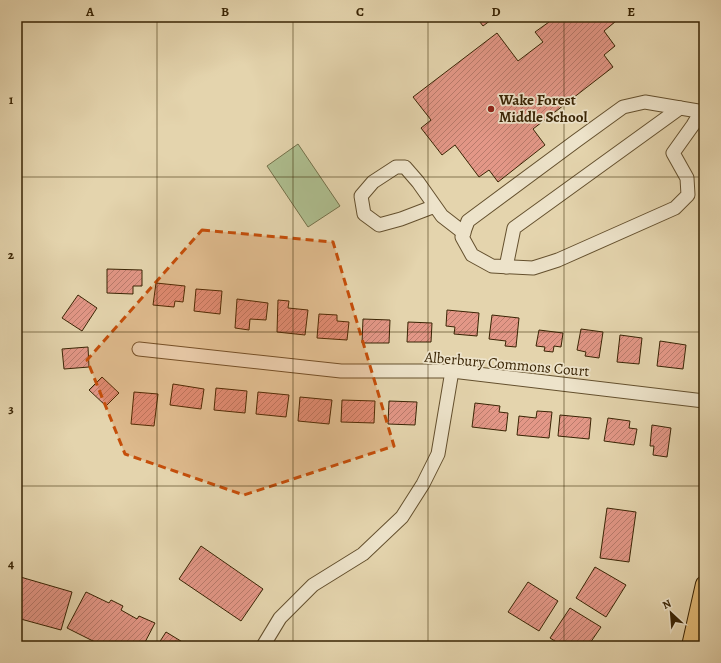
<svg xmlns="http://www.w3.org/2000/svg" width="721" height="663" font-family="Alegreya,serif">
<defs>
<pattern id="building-hatch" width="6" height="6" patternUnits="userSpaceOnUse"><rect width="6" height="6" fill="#e39787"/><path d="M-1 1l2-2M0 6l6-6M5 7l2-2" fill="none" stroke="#b97b6c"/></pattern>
</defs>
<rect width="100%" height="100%" fill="#e4d4ad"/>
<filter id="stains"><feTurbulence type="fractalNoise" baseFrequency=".005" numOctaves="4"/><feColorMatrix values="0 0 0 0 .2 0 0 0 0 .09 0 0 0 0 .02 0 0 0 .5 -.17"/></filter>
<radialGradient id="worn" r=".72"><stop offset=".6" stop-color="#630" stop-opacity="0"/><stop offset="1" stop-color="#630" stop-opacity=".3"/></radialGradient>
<path fill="#aebe8f" stroke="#74714a" d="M298,144L340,206L308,227L267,166Z"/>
<g fill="url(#building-hatch)" stroke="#392404">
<path d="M476,17H495L483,26Z"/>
<path d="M545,17H621L604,31L615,46L604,55L613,67L533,129L545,145L498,182L489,170L479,177L455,145L442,155L421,128L431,120L413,97L497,33L518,61L543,42L535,32L549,22Z"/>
<path d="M107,269L142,270V286H133V294L107,293Z"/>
<path d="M156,283L185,286L183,302L175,301L174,307L153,305Z"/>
<path d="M196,289L222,291L220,314L194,311Z"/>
<path d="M78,295L97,308L82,331L62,318Z"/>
<path d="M237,299L268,303L266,320L250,319L249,330L235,328Z"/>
<path d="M278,300L289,301L288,308L308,310L305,335L277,332Z"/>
<path d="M447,310L479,313L477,336L454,334L455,327L446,326Z"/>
<path d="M319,314L337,315V321L349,322L347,340L317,338Z"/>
<path d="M492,315L519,318L516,347L505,346L506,341L489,339Z"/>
<path d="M363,319L390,320L389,343H362Z"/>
<path d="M408,322L432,323L431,342H407Z"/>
<path d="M581,329L603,332L599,358L585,356L586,352L577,350Z"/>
<path d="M539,330L563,333L561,347L554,346L553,352L544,351L545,347L536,346Z"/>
<path d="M620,335L642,338L639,364L617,362Z"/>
<path d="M660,341L686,345L683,369L657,366Z"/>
<path d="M88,347L89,367L64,369L62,349Z"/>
<path d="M102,377L119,393L106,406L89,390Z"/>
<path d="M173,384L204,389L201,409L170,405Z"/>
<path d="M216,388L247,391L245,413L214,410Z"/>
<path d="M134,392L158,394L154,426L131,424Z"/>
<path d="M258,392L289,395L286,417L256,414Z"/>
<path d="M300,397L332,400L329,424L298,421Z"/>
<path d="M342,400L375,401L374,423L341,422Z"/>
<path d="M389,401L417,402L415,425L388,424Z"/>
<path d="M475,403L500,406L499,412L508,413L506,431L472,427Z"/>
<path d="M537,411L552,412L549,438L517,435L519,416L536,418Z"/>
<path d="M560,415L591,418L589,439L558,436Z"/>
<path d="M608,418L630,421L629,428L637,429L634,445L604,441Z"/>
<path d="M652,425L671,428L667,457L653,455L654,446H650Z"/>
<path d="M607,508L636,512L629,562L600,558Z"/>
<path d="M201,546L263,589L241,621L179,579Z"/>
<path d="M595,567L626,585L606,617L576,598Z"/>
<path d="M17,576L72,592L61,630L17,618Z"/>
<path d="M528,582L558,601L539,631L508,612Z"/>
<path d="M86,592L109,603L111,600L123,606L121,610L137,619L139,616L155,623L143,646H103L67,628Z"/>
<path d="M570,608L601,627L588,646H563L550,638Z"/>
<path d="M166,632L189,646H157Z"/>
</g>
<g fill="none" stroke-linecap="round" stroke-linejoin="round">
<g stroke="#64502e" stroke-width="15">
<g id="minor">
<path d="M701,112L693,125L673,153L687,178L688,195L675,208L558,260L533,268L492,266L472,255L462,237L468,221L576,141L623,107L645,102L704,112"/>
<path d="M435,206L401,219L379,225L364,214L361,196L373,182L396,167H405L418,182L442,216L464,233"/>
<path d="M506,267L514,228L680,108"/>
<path d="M139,349L341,371H452L704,401"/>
<path d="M263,646L280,618L313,585L363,554L402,517L423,484L438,454L452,371"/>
</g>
</g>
<g stroke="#392404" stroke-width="18">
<path id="major" d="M690,646L704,584"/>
</g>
<use href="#minor" stroke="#ede3ca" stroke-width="13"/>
<use href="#major" stroke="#e2ba76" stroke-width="16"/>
</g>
<path fill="#c54e0a" fill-opacity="0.2" stroke="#c54e0a" stroke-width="3" stroke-dasharray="8 5" stroke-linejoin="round" d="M202,230L333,242L394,446L244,495L125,454L87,360Z"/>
<path fill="none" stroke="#392404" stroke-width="1" stroke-opacity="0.55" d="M157,17V646M293,17V646M428,17V646M564,17V646M17,177H704M17,332H704M17,486H704"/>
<circle fill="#8f2418" stroke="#ede3ca" stroke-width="1.5" cx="491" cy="109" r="4"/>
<g text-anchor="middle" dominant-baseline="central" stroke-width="3.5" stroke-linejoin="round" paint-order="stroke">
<g font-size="15" font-weight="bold" fill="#392404" stroke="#ede3ca" text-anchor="start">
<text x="499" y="100">Wake Forest<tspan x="499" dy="17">Middle School</tspan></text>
</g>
<g font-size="15" fill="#392404" stroke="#ede3ca">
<text transform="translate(507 364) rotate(5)">Alberbury Commons Court</text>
</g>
</g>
<rect width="721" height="663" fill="none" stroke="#e4d4ad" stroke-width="44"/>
<g transform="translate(671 613) rotate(334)" stroke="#ede3ca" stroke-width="3" paint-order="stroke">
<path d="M0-3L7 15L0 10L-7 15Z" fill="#392404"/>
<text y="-6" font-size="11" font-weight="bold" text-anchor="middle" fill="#392404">N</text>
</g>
<rect x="22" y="22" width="677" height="619" fill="none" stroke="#392404" stroke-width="1.5"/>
<g font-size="13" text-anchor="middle" font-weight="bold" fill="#392404">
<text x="90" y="16">A</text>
<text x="225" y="16">B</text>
<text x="360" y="16">C</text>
<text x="496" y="16">D</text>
<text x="631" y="16">E</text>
<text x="11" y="104">1</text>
<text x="11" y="259">2</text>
<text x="11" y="413">3</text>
<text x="11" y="568">4</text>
</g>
<rect width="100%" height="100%" filter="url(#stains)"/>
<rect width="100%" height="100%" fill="url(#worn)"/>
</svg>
